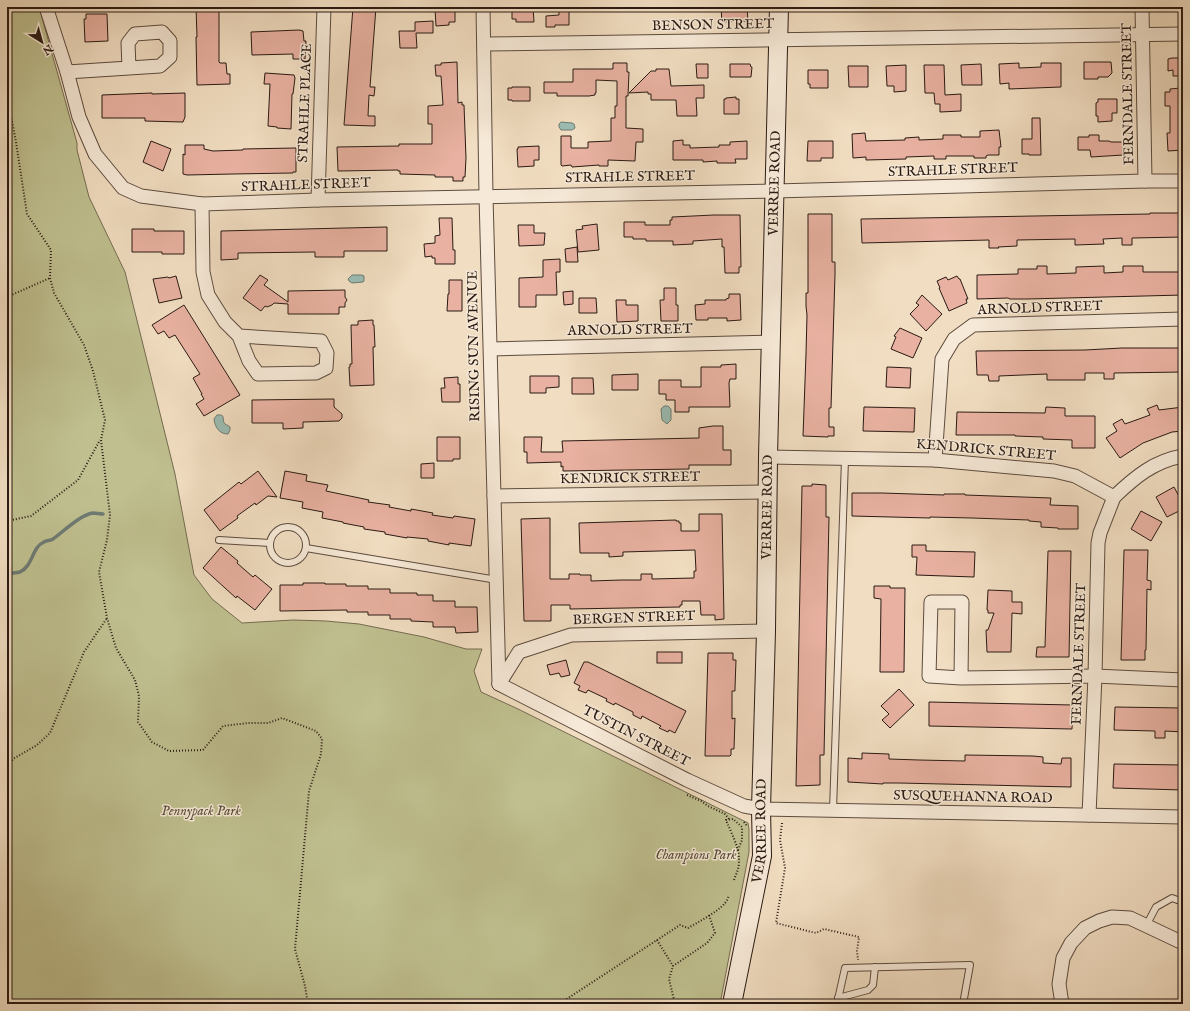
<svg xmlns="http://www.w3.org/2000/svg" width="1190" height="1011" font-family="'IM FELL English',serif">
<rect width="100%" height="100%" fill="#f1ddc1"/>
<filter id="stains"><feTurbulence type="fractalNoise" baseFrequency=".005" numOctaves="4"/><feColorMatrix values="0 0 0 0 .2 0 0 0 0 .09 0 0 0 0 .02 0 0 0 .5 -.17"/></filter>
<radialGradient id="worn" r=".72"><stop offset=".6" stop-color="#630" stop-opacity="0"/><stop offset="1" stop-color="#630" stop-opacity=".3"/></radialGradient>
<path fill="#bfbf8f" stroke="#746c51" d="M7,7H39L77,143V150L89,197L125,272L175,474L194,575L212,599L242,623L293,620L326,621L359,624L424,637L466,649H482L474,671L481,692L518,709L748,823L749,829V852L720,1004H7Z"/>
<g fill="#9bbcb3" stroke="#6e7b73">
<path d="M561,122L572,123L574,124L575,128L572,130H561L559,127V124Z"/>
<path d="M352,275H362L364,276V281L363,282L352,283L349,281L348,279Z"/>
<path d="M664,406H668L671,409V420L667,424L662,420L661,409Z"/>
<path d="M217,415C227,414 221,420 225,424C227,425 229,426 230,427V430L228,434C219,434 215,427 214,419Z"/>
</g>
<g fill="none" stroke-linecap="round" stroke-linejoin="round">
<path stroke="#6e7b73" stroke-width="3.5" d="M7,574C11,573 16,573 20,572C33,566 32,547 44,542C47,540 50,541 53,539C64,531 80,515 93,513C96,513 100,514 103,514"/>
</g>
<g fill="#e8b1a1" stroke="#2a1a13">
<path d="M196,7H219V62L220,63H226L227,74H230V84L197,85L196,37H197Z"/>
<path d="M353,7H376L370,87H375L374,96L369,95L368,116H375V126L344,125Z"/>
<path d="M439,7H455V22H449V25L436,26L435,8Z"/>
<path d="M515,7H533L534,22H516V19H512V10H515Z"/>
<path d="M721,7H747L748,21L722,22Z"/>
<path d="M559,9H569V25H555V27H546V16L559,15Z"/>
<path d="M86,14H107L108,41L85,42L84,19H86Z"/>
<path d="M433,21V33H416L417,48H400L399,31H415V22Z"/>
<path d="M299,30L303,31L304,41H306L305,59H293V54L252,55L251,32Z"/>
<path d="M1172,58H1183V76H1173V70L1168,71V59Z"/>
<path d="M457,62L458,103L462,102V105H464L466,158L465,177H463V181H453V177H435V175L400,174V171H398V170L338,171L337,147L399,146V144H432V124H428V106L443,105L441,76H436L435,65H441V63Z"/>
<path d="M1084,62H1111L1112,73L1108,77H1098V79H1084Z"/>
<path d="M613,63H627V72H629L628,96H626V128L643,129V142H636L635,161L608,160V166H599V165L572,167L571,165L562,166L561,165V136H571V148H588V142L611,141V118H615V106H617V81L596,80V93H595V95L589,96H557V93H544V82H573V69H613Z"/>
<path d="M1019,63V68L1041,67V63H1061V87L1009,89V83L1000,84L999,64Z"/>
<path d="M696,64H708V78H697Z"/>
<path d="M730,64H750L751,67H752L751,77H730Z"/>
<path d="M981,64L982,85H962L961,65Z"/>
<path d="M906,65V91L894,92V86H887L886,66Z"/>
<path d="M924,65H944L945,95L961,94V111L940,112V104H935L934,93H925Z"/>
<path d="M848,66H868V87H849Z"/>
<path d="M656,69H669L671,86L704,85V98H696L697,116H677L676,100H651V94H648V92L629,93L651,71H656Z"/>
<path d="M808,70H828V88H810V84H808Z"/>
<path d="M265,73L294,75L295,78L293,94H292L291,129L277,128V127L268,126L270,84H264Z"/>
<path d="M512,87H530V101H512V100H508V88H512Z"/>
<path d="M1181,88L1183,119V150L1168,151L1167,133H1170V106H1165V92H1170V89Z"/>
<path d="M152,93V94L185,93V117L183,122L145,121V118H102V95Z"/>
<path d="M736,97V99H739V114H724V99H726V98Z"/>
<path d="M1098,99H1117V113H1112V121L1098,122V116H1096V103L1098,102Z"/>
<path d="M1032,118H1040L1041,155H1029V154H1022V139H1032Z"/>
<path d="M999,130L1001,147H999V155H988L986,156V158H974V156H946V159H934V156L906,157V159L866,160V157L853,158L852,134L865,133L866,141L905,140V138L919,137V140L943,139V135H961V137H980V131Z"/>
<path d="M1089,135H1099V141H1109L1111,142H1123V155L1091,157L1090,150H1078V137H1089Z"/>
<path d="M683,140V145H690V148L719,147V145H730V142L747,141V159H735L736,163H717V161L703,162V160H673V141Z"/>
<path d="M151,141L171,149L163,171L143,162Z"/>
<path d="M808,141H833V158H821V161H807Z"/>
<path d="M185,145H204V149L213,151L243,150V149L296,148V172H293V173L233,174L187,175L183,174V154L185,155Z"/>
<path d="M539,146V160H534V166L518,167L517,149H518V147Z"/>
<path d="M1150,213H1183V237L1132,238V245H1122V238L1103,239L1104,244L1075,245V239L1017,240V246L998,247L999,248H989V240L862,243L861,219L1150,214Z"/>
<path d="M808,214H832V262H835V274L831,408H829V427H834V436H828V437L803,436L806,354L807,315L806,306V293H808Z"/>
<path d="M714,215H740L741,267H739V273H725L724,247H722V239L693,241V244L673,245V241H646V239H633V237H624V222H645V225H670V220H672V217Z"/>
<path d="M439,218H452L453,250H455V264H435V258H432V256L425,257L424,244L435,243V236L440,235Z"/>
<path d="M597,224L599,250L578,252L576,230L583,229L582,226Z"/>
<path d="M518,225H534V233H545L544,245L519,246Z"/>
<path d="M387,227V251H344V257H315V252L238,253V259L221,260V231Z"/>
<path d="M132,229H154V231H184V254H162V252H132Z"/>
<path d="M577,247L578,262H566L565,249Z"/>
<path d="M560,259V272H556L557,295H536V307H519V278L543,277V260Z"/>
<path d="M1037,266H1047V274L1076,273V267L1104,266V273L1123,272V266H1143V272H1183V295L1027,299H1010L1008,298L977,299V275L1018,274V269H1037Z"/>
<path d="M260,275L268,280L264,285L288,302V291L345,290V297L347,300L345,303V307H339V314H288V304L274,303L272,305L267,307L265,306L261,311L243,298Z"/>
<path d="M176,276L182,298L159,303L153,279L168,277L169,278Z"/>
<path d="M957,276L959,279H960L968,299H966L967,303L949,311L939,288H940L937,281L946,277L948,280Z"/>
<path d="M449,280H462V311H447L448,294H449Z"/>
<path d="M664,288H676V305H678V321H661L660,300H664Z"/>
<path d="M573,291V304L564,305L563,292Z"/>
<path d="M729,294H740L741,320L727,321V318H708V320H696L695,305L705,304V300H726V299L729,298Z"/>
<path d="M922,295L942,314L926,331L910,314L919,305L916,303Z"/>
<path d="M579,298H596L597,313H579Z"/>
<path d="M616,300H626V305H638V321L617,322Z"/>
<path d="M184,305L240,395L204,416L196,404L204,399L201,394H202L193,378L200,374L175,335L169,338L164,331L158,334L152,325Z"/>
<path d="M373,320V325H374L375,347H373L374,385L350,386L349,367H350V364H352L351,325H358V321Z"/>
<path d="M900,328L922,338L913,358L891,349L896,337L894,336Z"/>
<path d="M1122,348H1183V372L1114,373V379H1104V373H1085V380H1047V374L999,376V381H989L988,375H977L976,351L1085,350Z"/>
<path d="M736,364V379H730L729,383L730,407H689V412H675V400H666V394H659V380H681V387H701V367H721V365Z"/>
<path d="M887,367L911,368L910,388L886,387Z"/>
<path d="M638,374V390H612V375Z"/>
<path d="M530,376H559V387L546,388V393H530Z"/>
<path d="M458,377V384H460V402H442L441,388H445L444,378Z"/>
<path d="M572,378H593L594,394H572Z"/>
<path d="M334,399V407L342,414V418L339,421L303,422V428L283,429V423H252V400Z"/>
<path d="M1157,405L1159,410L1183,407V431L1172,432L1143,443L1120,458L1106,438L1117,431L1113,424L1122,419L1125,424L1150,415L1147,409Z"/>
<path d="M864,407L915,408L914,432L863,431Z"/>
<path d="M1046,407L1065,408V416H1095V448H1072V440L1043,439V437L1015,436V435H956L957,412L1045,413Z"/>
<path d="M713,426H723V450H731V465H689V469L563,471V466L561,467V462L527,463V452H524V437H542L541,452H563L562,441L699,438V428Z"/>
<path d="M437,437H460V459H453V461H437Z"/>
<path d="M434,463V478H421V464Z"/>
<path d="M258,471L277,497L268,496L256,505L255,503L237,516L238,518L220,531L204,510L239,482L241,484Z"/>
<path d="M285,471L307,475L306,481L328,485L326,491L369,500L368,502L390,505L389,507L411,511V509L433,513L432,515L453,518L454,516L475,519L471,546L449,543V545L428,541V539L407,537V538L385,534V532L364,529V527L343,523V522L322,518L323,512L302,508L303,502L280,498Z"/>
<path d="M812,484L826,485V517H829L824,755H820V785L796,786L802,486H812Z"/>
<path d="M1174,487L1183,504V509L1167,517L1156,497Z"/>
<path d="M852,493H882L944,495V494H965V495L1051,498L1050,505L1078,506V529H1058V528L1041,527V522L1029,521V520L972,518L930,517V518L852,516Z"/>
<path d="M1141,511L1162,522L1151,541L1131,529Z"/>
<path d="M699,514H722L724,619L715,620V615H701L700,601H682V605H680V607L570,609V605H551V621H524L521,519L550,518V579H569V574H580V575H591V581L621,580H641V574H652V579L694,578V571H696L695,550L623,552V556L609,557V553H580L579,523L676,520V521H679V523H681V531H699Z"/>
<path d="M912,545H926V551L975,552L974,577L916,575L917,557H912Z"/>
<path d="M221,547L238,561L237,563L253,577L255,575L272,589L255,610L237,596L236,598L203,568Z"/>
<path d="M1124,550H1148L1147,580L1151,581V590L1147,589L1146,650H1145V660H1121Z"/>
<path d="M1048,551H1071L1069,657H1036L1037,647H1045Z"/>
<path d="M303,583H325V584H346V586H368V589H390V593H417V595H433V601H455V607H477L478,632L456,633L455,627H433V622L411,621V619H390V615H368V612H347V610L280,611V585H303Z"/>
<path d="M874,586H890V588H905L904,672H880L881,599L874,598Z"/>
<path d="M988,590L1012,591V602H1022V614L1012,613L1011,652H987L986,630H988L994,613H988V610H987Z"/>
<rect x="657" y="652" width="25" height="11"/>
<path d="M708,653H733V660H736L735,688V691H732V719L735,718L734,749H731V755L730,756H705Z"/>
<path d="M566,660L570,675L561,677L559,673L550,675L547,665Z"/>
<path d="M584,662H588L686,711L675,733L669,730L668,732L659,728L661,726L642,716L641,719L633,715V712L615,703L614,705L606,701L607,699L588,690L586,693L578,690L580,686L574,683Z"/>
<path d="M899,689L914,705L890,728L882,720L889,714L881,706Z"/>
<path d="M929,702L1073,705L1072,729L929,726Z"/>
<path d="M1115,707L1183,708V732L1165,731V738H1155V731L1114,730Z"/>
<path d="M862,753L889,754V759L919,760L965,761V755L1033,756L1043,757V763L1061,764L1062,758H1071V787L899,783H883V784L848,782V758L862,759Z"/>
<path d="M1114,764L1183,765V790L1113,788Z"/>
</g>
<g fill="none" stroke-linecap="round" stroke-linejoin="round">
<g stroke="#5c4b3e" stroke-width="8">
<g id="lane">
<circle cx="288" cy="545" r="18"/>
<path d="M219,540L270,543"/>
<path d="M306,548L497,580"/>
<path d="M833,810L845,459"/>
<path d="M1146,926L1156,907L1172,898L1183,902"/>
<path d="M838,998L868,990L873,985L875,967"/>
<path d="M837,1004L845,968L970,965L963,1004"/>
</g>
</g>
<g stroke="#5c4b3e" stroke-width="15">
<g id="street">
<path d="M46,7L67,72L79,117L95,154L123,188L141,196L202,204L318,200L775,191L1145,181H1183"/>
<path d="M483,7L486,196L499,684"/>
<path d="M1142,7L1145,181"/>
<path d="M484,44L1183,34"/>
<path d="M67,72L160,66L170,57V41L162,32L135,34L128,43L129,68"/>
<path d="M318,200L324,7"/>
<path d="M202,204L203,272L208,295L225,322L239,336L321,341L327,353L326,368L316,373L258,374L249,361L239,336"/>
<path d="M491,349L771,342"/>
<path d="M768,457L935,460L1054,471L1075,476L1114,497C1135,477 1154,461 1183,456"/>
<path d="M935,460L942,359L954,339L973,325L1183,319"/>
<path d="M494,496L768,492"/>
<path d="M961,678L962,602H931L929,676L961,678L1095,676L1183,680"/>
<path d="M499,684L687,780L744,806L761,809L1183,817"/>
<path d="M499,684L519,652L571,635L766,631"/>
<path d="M1089,815L1095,676L1098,543L1100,533L1114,497"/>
<path d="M1062,1004L1059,984L1063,958L1071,943L1085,928L1099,921L1112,917L1130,918L1183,943"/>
</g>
</g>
<g stroke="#2a1a13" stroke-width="20">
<g id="secondary">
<path id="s1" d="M732,1004L762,856L761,809L766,631L768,457L779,7"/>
</g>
</g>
<g stroke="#2a1a13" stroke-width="2" stroke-dasharray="1 2" stroke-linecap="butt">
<path d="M7,95L16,142L27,214L51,250L50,278L54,293L84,345L93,371L105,420L101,440L110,515L107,540L99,572L107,618L116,648L135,680L139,696L138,722L152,742L169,751L203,750L223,726L248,723H268L282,718L316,731L322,739L321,754L309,791L295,949L305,986L308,1004"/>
<path d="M7,297L50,278"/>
<path d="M7,521L31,516L78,480L100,440"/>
<path d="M7,768L13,759L37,745L50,733L84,652L107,618"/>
<path d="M687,795L701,801L708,806L725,814L729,819"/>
<path d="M744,822L747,826"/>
<path d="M782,823L780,840L785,868L776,923L816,933L824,929L859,937L857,951L858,960"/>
<path d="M734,880C736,874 739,869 739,862C740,848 731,833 726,820L733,819L742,827V840L738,850"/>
<path d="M657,940L673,966"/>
<path d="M559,1004L680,925L688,928C697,923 719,911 725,903C727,901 728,898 729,895"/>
<path d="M675,1004L669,979L673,966L707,943L715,933L709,915"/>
</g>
<use href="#lane" stroke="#f6e9d7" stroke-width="6"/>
<use href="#street" stroke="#f6e9d7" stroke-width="13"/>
<use href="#secondary" stroke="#f6e9d7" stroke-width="18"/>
</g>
<g text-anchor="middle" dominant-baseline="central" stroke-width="3" stroke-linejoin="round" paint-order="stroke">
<g font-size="14" fill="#2a1a13" stroke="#f6e9d7">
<text transform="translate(713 25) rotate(-1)">BENSON STREET</text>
<text transform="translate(1128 94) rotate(-91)">FERNDALE STREET</text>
<text transform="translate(305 103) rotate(-88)">STRAHLE PLACE</text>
<text transform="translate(953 170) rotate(-2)">STRAHLE STREET</text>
<text transform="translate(630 177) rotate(-1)">STRAHLE STREET</text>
<text stroke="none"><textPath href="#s1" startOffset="824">VERREE ROAD</textPath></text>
<text transform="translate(306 185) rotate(-2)">STRAHLE STREET</text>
<text transform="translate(1040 308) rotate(-2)">ARNOLD STREET</text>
<text transform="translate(630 330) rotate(-1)">ARNOLD STREET</text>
<text transform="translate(474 346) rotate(-91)">RISING SUN AVENUE</text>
<text transform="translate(986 450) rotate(5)">KENDRICK STREET</text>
<text transform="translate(630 478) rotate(-1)">KENDRICK STREET</text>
<text stroke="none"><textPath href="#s1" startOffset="500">VERREE ROAD</textPath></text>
<text transform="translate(634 618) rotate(-2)">BERGEN STREET</text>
<text transform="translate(1079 654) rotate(-88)">FERNDALE STREET</text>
<text transform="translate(636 736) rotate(27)">TUSTIN STREET</text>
<text transform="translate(973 797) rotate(1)">SUSQUEHANNA ROAD</text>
<text stroke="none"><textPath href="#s1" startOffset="176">VERREE ROAD</textPath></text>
</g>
<g font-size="14" font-style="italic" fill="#574c38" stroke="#f6e9d7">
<text x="201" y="811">Pennypack Park</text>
<text x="696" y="855">Champions Park</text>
</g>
</g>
<rect width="1190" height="1011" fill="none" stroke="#f1ddc1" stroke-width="24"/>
<rect x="8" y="8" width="1174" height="995" fill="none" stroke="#2a1a13" stroke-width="2"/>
<rect x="12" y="12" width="1166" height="987" fill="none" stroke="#2a1a13"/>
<g transform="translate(42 42) rotate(143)" stroke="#f6e9d7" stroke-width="3" paint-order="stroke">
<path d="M0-3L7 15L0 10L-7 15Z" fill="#2a1a13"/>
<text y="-6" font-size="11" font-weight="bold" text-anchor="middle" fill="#2a1a13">N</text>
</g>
<rect width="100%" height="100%" filter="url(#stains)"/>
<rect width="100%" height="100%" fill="url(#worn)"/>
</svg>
